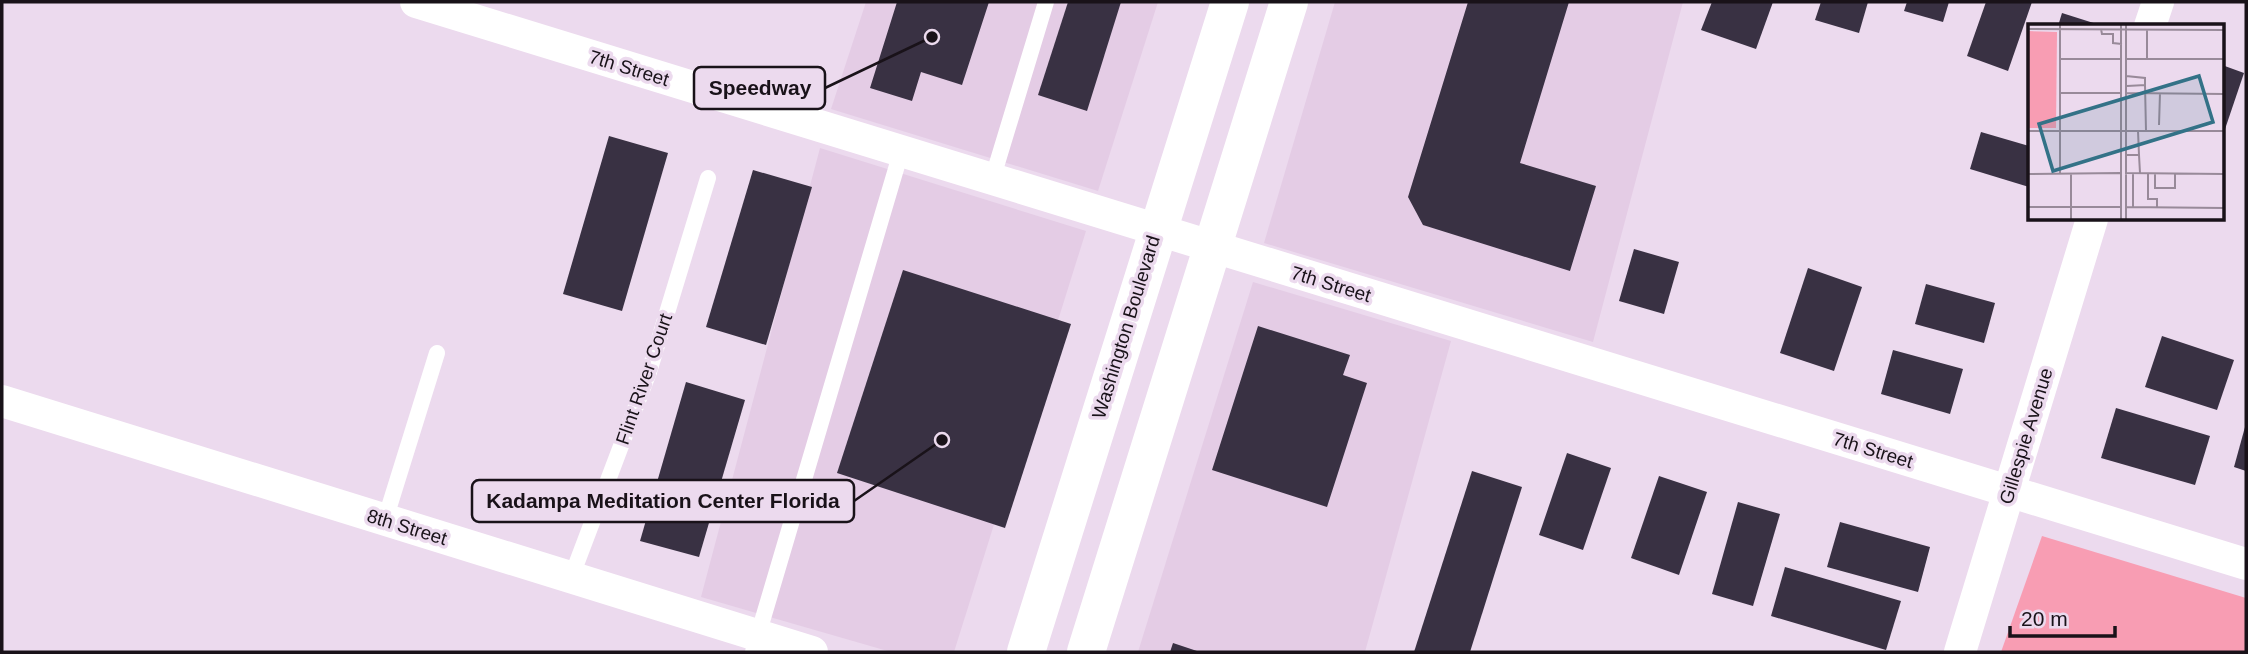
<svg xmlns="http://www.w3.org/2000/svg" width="2248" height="654" font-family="Helvetica,sans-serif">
<rect width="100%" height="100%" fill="#ecdaee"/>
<g fill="#e4cce5">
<path d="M866,2H1158L1098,191L831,109Z"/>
<path d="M1335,2H1683L1593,342L1264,243Z"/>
<path d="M820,148L1086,231L954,652H891L701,597Z"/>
<path d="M1253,282L1451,341L1365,652H1138Z"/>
</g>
<path fill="#f89db3" d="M2042,536L2246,598V652H2001Z"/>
<g fill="#393143">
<path d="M897,2H989L962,85L921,72L912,101L870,88Z"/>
<path d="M1068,2H1121L1087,111L1038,95Z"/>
<path d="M1468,2H1569L1520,163L1596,186L1570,271L1423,225L1408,197Z"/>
<path d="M1712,2H1773L1756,49L1701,30Z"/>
<path d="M1821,2H1868L1859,33L1815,20Z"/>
<path d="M1907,2H1949L1943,22L1904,11Z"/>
<path d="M1986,2H2032L2008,71L1967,56Z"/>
<path d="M2062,13L2103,26H2058Z"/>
<path d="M2222,65L2244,73L2222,138Z"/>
<path d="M1981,132L2029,146V187L1970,169Z"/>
<path d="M609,136L668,153L622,311L563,294Z"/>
<path d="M753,170L812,187L766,345L706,327Z"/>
<path d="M1634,249L1679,262L1664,314L1619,301Z"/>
<path d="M1808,268L1862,287L1834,371L1780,353Z"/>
<path d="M903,270L1071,324L1005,528L837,473Z"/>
<path d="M1926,284L1995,303L1984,343L1915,324Z"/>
<path d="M1258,326L1350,355L1343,375L1367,383L1327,507L1212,470Z"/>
<path d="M2162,336L2234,360L2217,410L2145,387Z"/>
<path d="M1893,350L1963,369L1950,414L1881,394Z"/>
<path d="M686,382L745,400L699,557L640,541Z"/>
<path d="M2116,408L2210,436L2195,485L2101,458Z"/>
<path d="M2245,427H2246V471L2234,467Z"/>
<path d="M1567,453L1611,468L1583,550L1539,535Z"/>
<path d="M1472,471L1522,487L1470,652H1414Z"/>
<path d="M1659,476L1707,492L1679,575L1631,558Z"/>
<path d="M1738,502L1780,514L1753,606L1712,594Z"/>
<path d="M1840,522L1930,547L1918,592L1827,567Z"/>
<path d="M1785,567L1901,601L1886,650L1771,616Z"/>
<path d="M1173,643L1200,652H1170Z"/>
</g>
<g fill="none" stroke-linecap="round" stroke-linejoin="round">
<g stroke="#fff" stroke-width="16">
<path d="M992,180L1046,2"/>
<path d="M385,520L437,353"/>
<path d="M571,578L649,372L708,178"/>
<path d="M753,652L901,152"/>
</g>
<g stroke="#fff" stroke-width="32">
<path d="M416,2L2246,564"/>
<path d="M2150,26L2158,2"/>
<path d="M2,401L812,652"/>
<path d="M1960,652L2092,219"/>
</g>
<g stroke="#fff" stroke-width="38">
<path d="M1026,652L1230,2"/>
<path d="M1086,652L1289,2"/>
</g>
</g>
<g text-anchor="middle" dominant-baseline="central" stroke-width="7" stroke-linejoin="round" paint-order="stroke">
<g font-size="19" fill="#191219" stroke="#ecdaee">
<text transform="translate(629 68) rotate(17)">7th Street</text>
<text transform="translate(1331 284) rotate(17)">7th Street</text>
<text transform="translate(1126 327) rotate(-73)">Washington Boulevard</text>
<text transform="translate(644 379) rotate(-71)">Flint River Court</text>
<text transform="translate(2026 436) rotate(-73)">Gillespie Avenue</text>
<text transform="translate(1873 450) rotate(17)">7th Street</text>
<text transform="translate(407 527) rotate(17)">8th Street</text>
</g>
</g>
<g transform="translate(2028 24)">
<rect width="196" height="196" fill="#ecdaee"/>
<path d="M0,7L29,8L28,104H0Z" fill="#f89db3"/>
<path fill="none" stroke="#988a99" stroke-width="2" d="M0,5L196,6M73,5L74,10H85V19L94,20M119,5V35M31,35H92M98,35H196M98,52L117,54V61M99,62L117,61L118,107M31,69H92M98,69L196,70M131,101L132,69M0,107H196M110,107L111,131M97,131H111L112,149M97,149L196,150M105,149V183M120,149V175H129V183M127,149V164H147V149M0,150L92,149M32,150V0M43,150V196M0,183H92M98,183L196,184M93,196V0M98,196V0"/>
<path fill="#337287" fill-opacity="0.15" stroke="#337287" stroke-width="3.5" d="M171,52L185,98L25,147L11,100Z"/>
<rect width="196" height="196" fill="none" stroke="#191219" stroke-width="3.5"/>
</g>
<path fill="none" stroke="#191219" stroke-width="2.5" d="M932 37L825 88M942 440L854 501"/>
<g fill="#191219" stroke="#ecdaee" stroke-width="2.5">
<circle cx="932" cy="37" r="7"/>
<circle cx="942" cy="440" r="7"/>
</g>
<g fill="#ecdaee" stroke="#191219" stroke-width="2.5">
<rect x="694" y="67" width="131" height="42" rx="7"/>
<rect x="472" y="480" width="382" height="42" rx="7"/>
</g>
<g font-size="21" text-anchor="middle" font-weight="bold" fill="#191219">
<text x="760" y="95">Speedway</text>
<text x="663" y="508">Kadampa Meditation Center Florida</text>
</g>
<rect width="2248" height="654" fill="none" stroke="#191219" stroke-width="7"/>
<path d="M2010 626v10h105v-10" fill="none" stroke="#191219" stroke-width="3.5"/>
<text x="2021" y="626" font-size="21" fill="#191219" stroke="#ecdaee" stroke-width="5" paint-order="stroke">20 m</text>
</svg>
